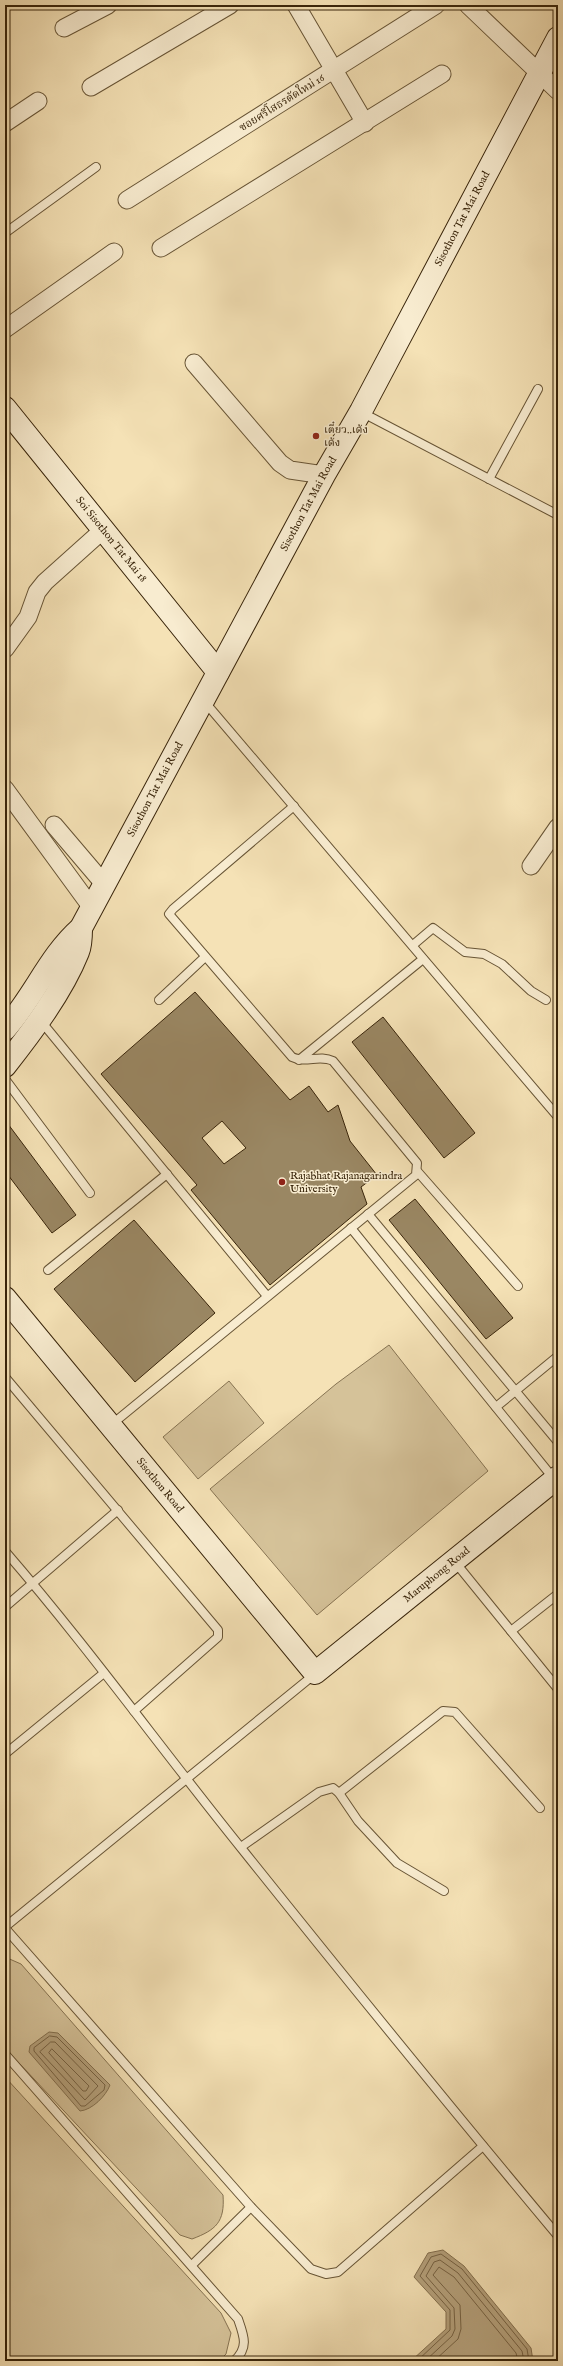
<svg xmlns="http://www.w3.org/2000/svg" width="563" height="2366" font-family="'IM FELL English','Noto Serif Thai',serif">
<rect width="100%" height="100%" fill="#f5e2b6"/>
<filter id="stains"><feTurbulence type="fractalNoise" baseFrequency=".005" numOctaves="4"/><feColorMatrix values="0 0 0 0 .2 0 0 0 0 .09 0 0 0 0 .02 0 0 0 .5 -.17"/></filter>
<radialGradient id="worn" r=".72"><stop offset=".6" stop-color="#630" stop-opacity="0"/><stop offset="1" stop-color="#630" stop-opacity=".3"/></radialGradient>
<g fill="#d5c299" stroke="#867352">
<path d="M389,1345L488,1471L317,1615L210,1489L336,1384Z"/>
<path d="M229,1381L264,1423L198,1479L163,1437Z"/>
<path d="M5,1957L21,1964L223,2195C225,2222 216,2230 192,2239L180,2235L5,2048Z"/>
<path d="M5,2077L221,2313L231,2333L226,2354L219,2361H137L134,2358L119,2359L117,2361H5Z"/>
</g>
<g fill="#b5a17c" stroke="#836f4e">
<path d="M49,2032L58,2033L110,2085C106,2096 92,2110 80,2111L29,2052L30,2046Z"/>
<path d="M443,2250L464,2266L531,2348L533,2361H411L446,2329V2312L414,2277L428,2253Z"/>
</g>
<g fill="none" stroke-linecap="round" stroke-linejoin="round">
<g stroke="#766243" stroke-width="1">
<path d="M50,2036L57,2037L105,2085L104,2090L85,2106H81L34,2051V2048Z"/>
<path d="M51,2042H55L98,2086L85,2100L40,2052Z"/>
<path d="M52,2049L89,2086L86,2091H83L49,2053Z"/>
<path d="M417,2361L450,2330V2310L420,2276L431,2257L441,2254L462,2269L527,2349L529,2361"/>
<path d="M425,2361L452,2336L455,2329L454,2308L426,2276L434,2262L440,2260L458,2273L522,2351L524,2361"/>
<path d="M434,2361L458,2339L461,2329L460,2305L433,2275L439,2267L454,2277L516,2353L518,2361"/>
</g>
</g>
<g fill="#9a8763" stroke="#38240a" fill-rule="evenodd">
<path d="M195,992L290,1100L309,1086L328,1112L338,1105L350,1141L377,1175L361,1187L367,1204L270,1285L191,1190L197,1185L101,1074ZM222,1121L246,1148L224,1164L202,1138Z"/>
<path d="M383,1017L475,1133L444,1158L352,1042Z"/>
<path d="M5,1120L76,1215L52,1233L5,1171Z"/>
<path d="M415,1199L513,1318L486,1339L389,1220Z"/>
<path d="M134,1220L215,1313L135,1382L54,1289Z"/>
</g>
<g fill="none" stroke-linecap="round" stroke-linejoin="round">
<g stroke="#675435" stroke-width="10">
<g id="lane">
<path d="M5,233L96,167"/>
<path d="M361,412L558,515"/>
<path d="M489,479L538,389"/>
<path d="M204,701L558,1117"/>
<path d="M413,945L433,928L465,952L484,954L502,964L531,991L546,1000"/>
<path d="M159,1000L205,957"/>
<path d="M40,1020L267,1296"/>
<path d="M299,1060L423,959"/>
<path d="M5,1079L90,1193"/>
<path d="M417,1171L518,1286"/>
<path d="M368,1214L558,1442"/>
<path d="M351,1228L554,1479"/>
<path d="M48,1270L167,1174"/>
<path d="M5,1377L218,1630V1637L134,1711"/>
<path d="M496,1407L558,1356"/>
<path d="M111,1425L416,1175L417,1163L333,1061C319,1054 306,1064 292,1057L169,914L173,909L294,806"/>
<path d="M5,1551C88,1647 162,1750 242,1849C346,1979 451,2108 558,2236"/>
<path d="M455,1562L511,1631L558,1594"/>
<path d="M5,1607L118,1510"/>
<path d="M511,1631L558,1689"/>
<path d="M5,1754L104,1673"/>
<path d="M339,1793L443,1711L455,1712L540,1808"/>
<path d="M241,1847L319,1792L333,1788L339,1793L358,1821L397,1863L444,1891"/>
<path d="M5,1927L315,1674"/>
<path d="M5,1928L251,2207L311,2269L326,2274L338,2272L483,2146"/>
<path d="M5,2054L238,2319C244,2336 249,2348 234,2361"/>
<path d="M192,2265L251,2207"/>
<path d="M556,2361L558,2358"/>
</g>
</g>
<g stroke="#675435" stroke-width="19">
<g id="street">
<path d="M296,5L365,123"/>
<path d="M468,5L558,91"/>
<path d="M64,28L108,5"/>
<path d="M91,87L230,5"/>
<path d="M5,123L38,101"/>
<path d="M127,200L436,5"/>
<path d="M161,248L442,74"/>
<path d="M5,329L114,252"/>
<path d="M194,363L280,463L290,470L324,475"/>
<path d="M5,649L28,617L37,592L45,582L103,530"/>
<path d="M5,789L92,908"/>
<path d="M54,825L105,885"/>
<path d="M531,866L558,827"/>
</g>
</g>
<g stroke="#38240a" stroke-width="24">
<g id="secondary">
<path id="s1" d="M5,408L218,672"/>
<path id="s2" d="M5,1029C34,997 49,956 81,928L324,475L361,411L558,38"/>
<path d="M5,1066C31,1033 62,992 78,952C81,945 81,935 81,928"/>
<path id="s3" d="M5,1298L315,1673L558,1477"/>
</g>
</g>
<use href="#lane" stroke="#f8ecd0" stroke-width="8"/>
<use href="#street" stroke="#f8ecd0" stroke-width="17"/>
<use href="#secondary" stroke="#f8ecd0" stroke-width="22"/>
</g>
<g fill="#8f2418" stroke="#f8ecd0" stroke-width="1.5">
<circle cx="316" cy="436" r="4"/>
<circle cx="282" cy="1182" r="4"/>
</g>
<g text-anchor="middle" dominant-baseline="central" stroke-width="3" stroke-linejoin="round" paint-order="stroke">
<g font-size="11" fill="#38240a" stroke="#f8ecd0">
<text transform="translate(282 103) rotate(-32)">ซอยศรีโสธรตัดใหม่ 16</text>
<text stroke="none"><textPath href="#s2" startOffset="932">Sisothon Tat Mai Road</textPath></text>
<text stroke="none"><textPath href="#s2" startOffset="608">Sisothon Tat Mai Road</textPath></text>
<text stroke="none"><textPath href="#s1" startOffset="169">Soi Sisothon Tat Mai 18</textPath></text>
<text stroke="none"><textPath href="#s2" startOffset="284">Sisothon Tat Mai Road</textPath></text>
<text stroke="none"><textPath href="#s3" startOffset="243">Sisothon Road</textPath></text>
<text stroke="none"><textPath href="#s3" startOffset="643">Maruphong Road</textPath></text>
</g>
<g font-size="11" fill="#38240a" stroke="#f8ecd0" text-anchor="start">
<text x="324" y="430">เตี๋ยว..เด้ง<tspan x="324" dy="13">เด้ง</tspan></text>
<text x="290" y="1176">Rajabhat Rajanagarindra<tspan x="290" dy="13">University</tspan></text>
</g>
</g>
<rect width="563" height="2366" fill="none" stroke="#f5e2b6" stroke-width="20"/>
<rect x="6" y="6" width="551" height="2354" fill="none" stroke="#38240a" stroke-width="2"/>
<rect x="10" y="10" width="543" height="2346" fill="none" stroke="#38240a"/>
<rect width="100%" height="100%" filter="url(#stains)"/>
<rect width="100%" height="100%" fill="url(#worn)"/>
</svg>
